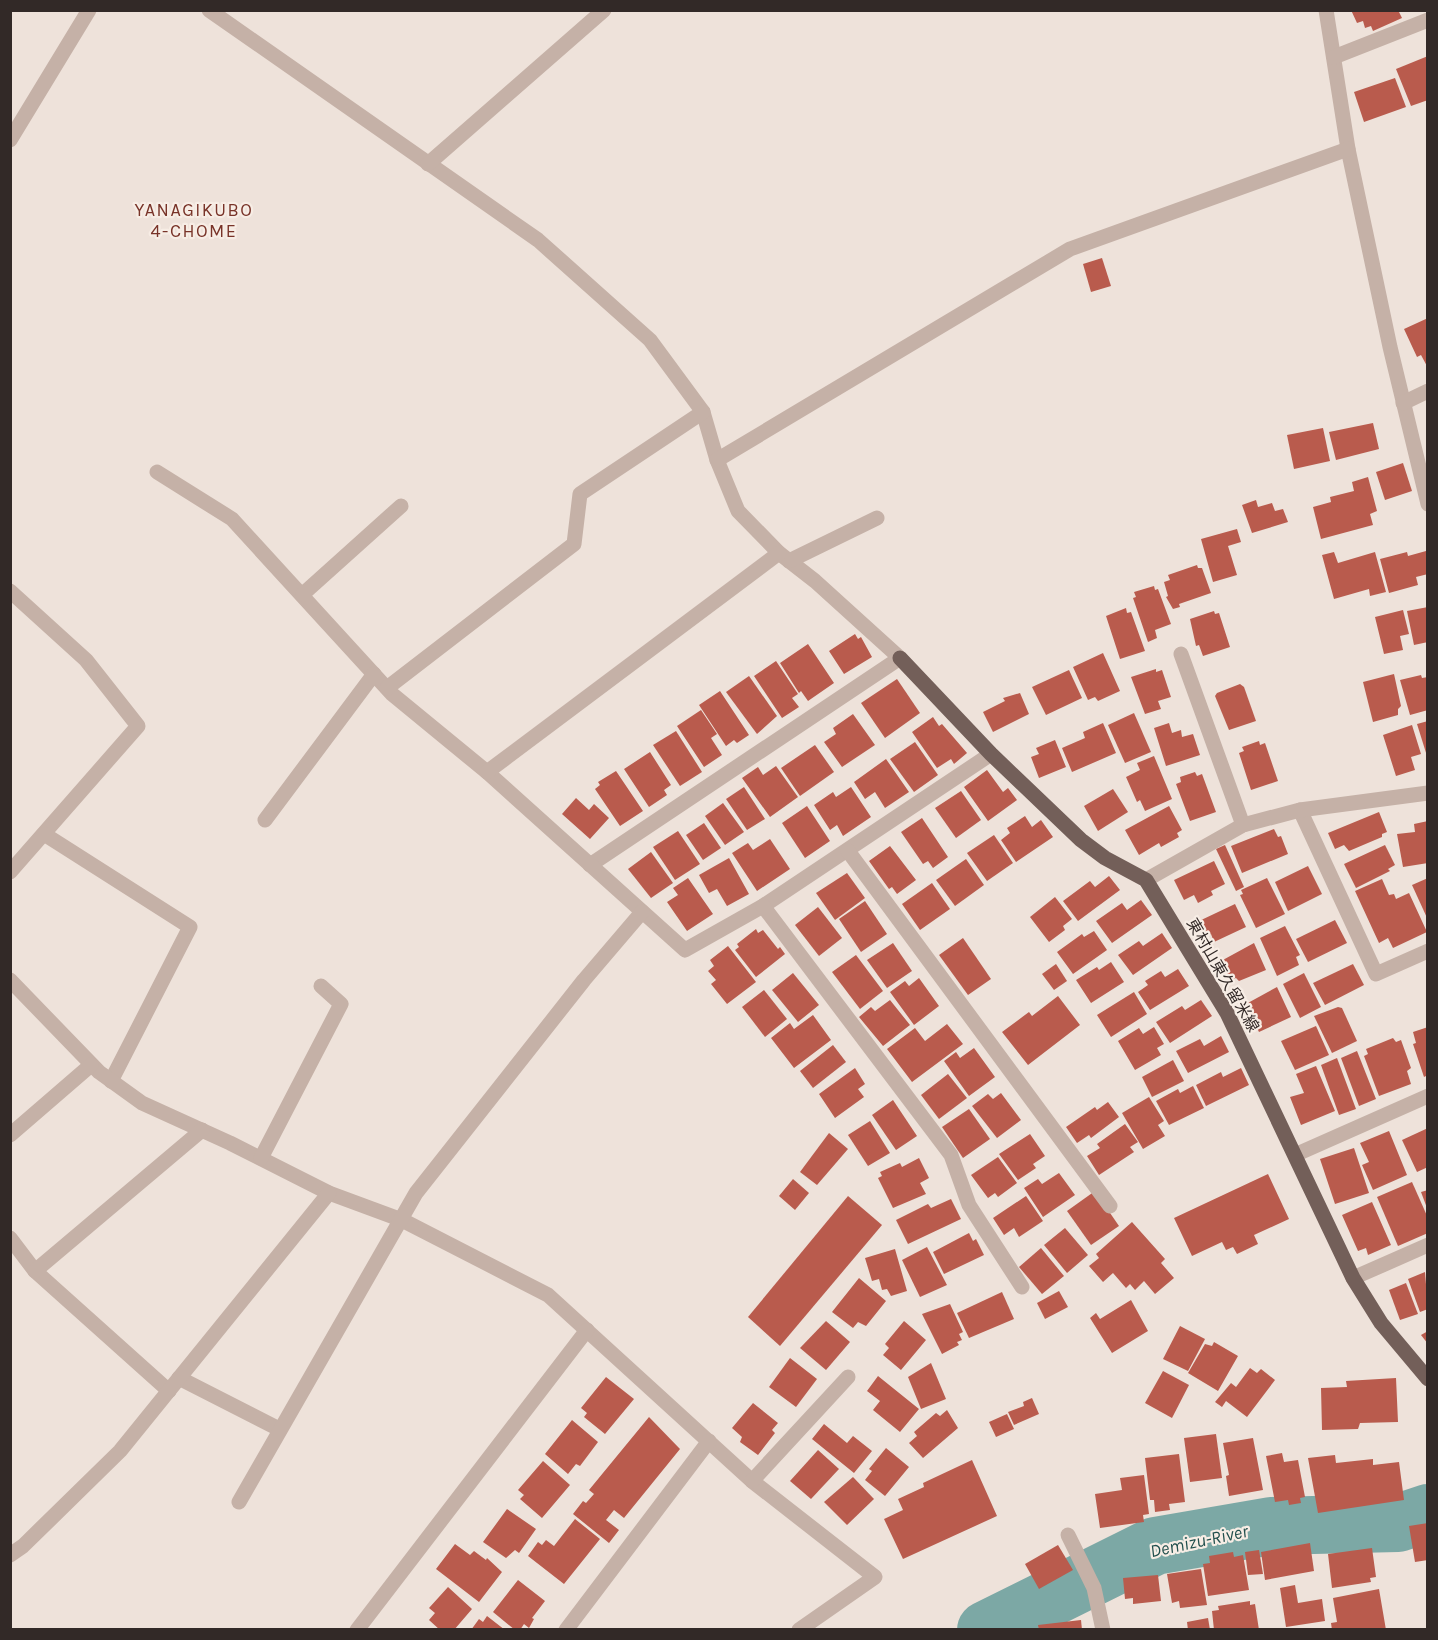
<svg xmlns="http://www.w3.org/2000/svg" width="1438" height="1640" font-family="Karla,'Noto Sans JP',sans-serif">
<rect width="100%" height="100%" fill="#eee2da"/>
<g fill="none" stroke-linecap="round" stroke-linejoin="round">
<path stroke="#7ca8a5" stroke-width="58" d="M986,1630L1155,1546L1271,1526L1398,1523L1428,1513"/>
</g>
<g fill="#b95b4d">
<path d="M1351,10H1398L1402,18L1373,31L1371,26L1365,28L1363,21L1357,23Z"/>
<path d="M1428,56V100L1411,106L1396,69Z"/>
<path d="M1395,78L1406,107L1364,122L1354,92Z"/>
<path d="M1102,258L1111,286L1091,292L1083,264Z"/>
<path d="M1428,318V368L1421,355L1417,357L1404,329Z"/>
<path d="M1373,423L1379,449L1336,460L1329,432Z"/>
<path d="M1323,428L1330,461L1294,469L1287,435Z"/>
<path d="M1403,463L1412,491L1385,500L1376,472Z"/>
<path d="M1368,477L1377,511L1370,514L1373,525L1321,539L1313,507L1331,502L1330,497L1354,491L1352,482Z"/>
<path d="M1256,500L1258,507L1272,503L1275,511L1283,509L1288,522L1252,533L1242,505Z"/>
<path d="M1237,529L1241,542L1228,546L1237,575L1213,582L1201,539Z"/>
<path d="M1426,551L1428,574L1416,577L1418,585L1389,593L1380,559L1407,552L1408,556Z"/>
<path d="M1334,552L1338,563L1375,552L1386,592L1370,596L1369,589L1334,599L1322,555Z"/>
<path d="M1197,565L1198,568H1202L1211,593L1179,604L1180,607L1173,609L1166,597L1168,596L1164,582L1170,580L1168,575Z"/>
<path d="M1154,586L1155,590L1158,589L1171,624L1155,630L1157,638L1148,642L1133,598L1136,597L1134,592Z"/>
<path d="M1428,607V642L1414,645L1407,611Z"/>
<path d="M1126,608L1127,613L1131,612L1145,651L1120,659L1106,616Z"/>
<path d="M1403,610L1409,634L1400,636L1403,650L1384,654L1375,617Z"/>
<path d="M1214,611L1215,614L1219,613L1230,647L1203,656L1199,645L1196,646L1190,619Z"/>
<path d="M855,634L858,639L861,637L872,657L844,674L829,651Z"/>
<path d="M808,644L834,683L808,701L801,691L799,693L780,663Z"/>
<path d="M1103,653L1120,691L1098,701L1095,697L1088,700L1073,667Z"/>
<path d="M776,661L798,694L792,698L799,707L782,718L754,676Z"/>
<path d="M1156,669V672L1162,670L1171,697L1158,701L1161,709L1145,714L1131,677Z"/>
<path d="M1069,670L1082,698L1046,715L1032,687Z"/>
<path d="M1394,674L1401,706L1398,709V715L1373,722L1363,682Z"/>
<path d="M1421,675L1422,678L1428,677V710L1410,715L1400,680Z"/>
<path d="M749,676L777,716L757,734L726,692Z"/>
<path d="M897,679L920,713L885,738L861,703Z"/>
<path d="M1240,684L1244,687L1256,721L1229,730L1215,696L1217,693Z"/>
<path d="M720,691L749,735L737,743L734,740L726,746L699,705Z"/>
<path d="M1020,693L1029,714L993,732L983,712L1005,701L1003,698Z"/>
<path d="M701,710L717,734L711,738L722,755L704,767L677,726Z"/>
<path d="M1134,713L1151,752L1125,763L1108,725Z"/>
<path d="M853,714L875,745L842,767L824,742L836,734L833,728Z"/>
<path d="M933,717L939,726L942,724L967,753L954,764L951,759L937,768L912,732Z"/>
<path d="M1428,721V756H1427L1417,724Z"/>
<path d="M1103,723L1116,753L1072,772L1062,748L1085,738L1083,732Z"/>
<path d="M1169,723L1172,733L1181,730L1182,737L1193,734L1200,755L1166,766L1154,728Z"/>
<path d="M1412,725L1421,754L1411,757L1415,770L1396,776L1383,735Z"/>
<path d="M676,731L702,772L680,786L653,745Z"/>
<path d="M1055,740L1066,767L1039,778L1031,757L1039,754L1036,748Z"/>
<path d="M1259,741L1260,745L1265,743L1278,781L1251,790L1239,753L1244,751L1242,747Z"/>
<path d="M915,742L938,775L914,792L890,759Z"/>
<path d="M815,745L834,772L800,796L781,768Z"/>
<path d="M650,752L671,785L664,790L667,795L649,807L624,769Z"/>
<path d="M1154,756L1172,799L1145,811L1140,800L1137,802L1126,777L1140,770L1137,763Z"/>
<path d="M886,759L909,792L885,808L875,792L865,799L854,782Z"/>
<path d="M776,766L798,797L770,817L742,778L758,767L763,775Z"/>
<path d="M987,770L1003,792L1008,788L1017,800L988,821L964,787Z"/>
<path d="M616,771L643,811L620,826L595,789L600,785L598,782Z"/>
<path d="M1195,772L1197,776L1202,774L1216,812L1190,821L1176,784L1181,782L1180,777Z"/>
<path d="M744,787L765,819L747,830L726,799Z"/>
<path d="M851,787L871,817L843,836L837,825L830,830L814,805L833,792L836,797Z"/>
<path d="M1113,789L1128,812L1098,831L1084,806Z"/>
<path d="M961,791L981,820L956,838L935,808Z"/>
<path d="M576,798L589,810L594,804L609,818L590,839L562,814Z"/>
<path d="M723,803L744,832L725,845L705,816Z"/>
<path d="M807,806L830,841L805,858L782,823Z"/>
<path d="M1169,806L1182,830L1177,833L1179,837L1161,847L1159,843L1139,855L1125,830Z"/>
<path d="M1379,812L1387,832L1382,834V837L1349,851L1344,845L1335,849L1328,833Z"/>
<path d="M1025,816L1032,827L1041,820L1053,837L1016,862L1001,840L1010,833L1007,828Z"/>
<path d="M922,818L948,857L933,868L928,861L923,864L901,832Z"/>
<path d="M1428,821V863L1403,867L1397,834L1415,832L1414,824Z"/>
<path d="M704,823L721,848L703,860L686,835Z"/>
<path d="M1274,829L1278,837L1281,836L1288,854L1242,873L1231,846Z"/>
<path d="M678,831L700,864L675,880L653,847Z"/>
<path d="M994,835L1013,863L987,881L967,853Z"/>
<path d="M770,839L790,869L757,891L732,853L748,843L753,850Z"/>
<path d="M1225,845L1244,887L1236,891L1216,849Z"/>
<path d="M1385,845L1395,865L1388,869L1390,871L1356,888L1344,864Z"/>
<path d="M890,846L916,880L897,894L892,887L889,889L869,861Z"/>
<path d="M651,852L673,883L651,898L628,869Z"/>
<path d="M729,858L749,894L727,906L717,889L709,893L699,875Z"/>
<path d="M966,859L984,885L955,906L936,880Z"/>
<path d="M1214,861L1225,884L1211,891L1213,895L1198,903L1194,895L1184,900L1174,880Z"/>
<path d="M1308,866L1322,894L1288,911L1275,882Z"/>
<path d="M847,873L865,898L835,920L816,893Z"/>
<path d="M1109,876L1120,890L1078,921L1063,901L1090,881L1095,887Z"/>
<path d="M688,878L713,914L687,931L667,902L678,895L673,888Z"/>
<path d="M1267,878L1285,914L1256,928L1240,895L1243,894L1241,890Z"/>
<path d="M1428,878V920L1412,885Z"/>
<path d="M1382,879L1389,895L1394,894L1396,899L1409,893L1427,932L1393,948L1388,938L1379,943L1355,891Z"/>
<path d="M932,883L950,909L920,930L902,904Z"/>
<path d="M1055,897L1072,919L1063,926L1065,930L1049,942L1030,917Z"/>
<path d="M1141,900L1152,915L1112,943L1096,921L1122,903L1127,910Z"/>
<path d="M865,901L887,934L861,952L839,919Z"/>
<path d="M1235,904L1246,927L1214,942L1211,934L1205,937L1197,922Z"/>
<path d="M818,907L842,938L819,956L795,925Z"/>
<path d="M1335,920L1347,943L1308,962L1296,939Z"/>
<path d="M1285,926L1300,955L1296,957L1299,965L1277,976L1260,938Z"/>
<path d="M756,929L758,933L763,930L778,949L780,947L785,954L756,977L735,950L739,947L737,944Z"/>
<path d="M1094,931L1107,950L1073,974L1057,952L1082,934L1084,937Z"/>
<path d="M1162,933L1172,948L1133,975L1118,955L1139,941L1143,946Z"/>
<path d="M963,938L991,979L968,995L939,955Z"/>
<path d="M893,943L912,971L887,988L867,960Z"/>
<path d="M1254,943L1266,970L1239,981L1236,978L1230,980L1221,961Z"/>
<path d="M728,946L756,982L727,1004L711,984L716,980L708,971L714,966L710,960Z"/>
<path d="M856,955L883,991L860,1009L832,972Z"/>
<path d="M1111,962L1124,982L1091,1003L1076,980L1097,967L1099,970Z"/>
<path d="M1056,964L1067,981L1054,990L1042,974Z"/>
<path d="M1353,964L1364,985L1325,1005L1313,983Z"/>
<path d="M1178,969L1189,986L1150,1010L1138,992L1148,985L1145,981L1161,971L1165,977Z"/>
<path d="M793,973L819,1005L798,1022L772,990Z"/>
<path d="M1304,973L1321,1007L1300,1018L1283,984Z"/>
<path d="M919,978L939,1006L914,1025L890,992L905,981L909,986Z"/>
<path d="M1277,987L1291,1017L1259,1032L1246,1004Z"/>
<path d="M764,990L787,1019L765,1037L742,1007Z"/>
<path d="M1134,992L1147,1014L1111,1037L1097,1015Z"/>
<path d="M1058,996L1080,1025L1028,1065L1002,1032L1029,1012L1032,1016Z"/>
<path d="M890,1000L910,1025L883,1046L859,1017L871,1007L875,1011Z"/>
<path d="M1201,1000L1212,1016L1170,1043L1156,1022L1182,1006L1185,1010Z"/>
<path d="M1338,1007L1342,1008L1357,1041L1332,1053L1314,1016Z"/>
<path d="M813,1015L831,1040L794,1068L771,1038L790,1023L794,1029Z"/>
<path d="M947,1024L963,1044L912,1082L887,1049L915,1028L925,1041Z"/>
<path d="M1316,1026L1329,1055L1295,1070L1281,1041Z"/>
<path d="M1154,1027L1164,1044L1157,1048L1161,1055L1135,1070L1118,1041L1139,1028L1143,1034Z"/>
<path d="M1428,1027V1075L1424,1077L1413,1044L1416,1043L1413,1032Z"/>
<path d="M1221,1036L1229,1052L1188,1073L1176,1051L1200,1039L1204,1046Z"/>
<path d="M1393,1038L1396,1042L1401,1040L1411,1068L1407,1071L1411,1084L1379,1096L1364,1056L1368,1054L1366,1049Z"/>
<path d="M833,1045L846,1062L813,1088L800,1071Z"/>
<path d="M974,1048L995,1077L969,1096L944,1061L956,1052L960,1058Z"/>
<path d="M1357,1051L1376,1099L1359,1106L1341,1058Z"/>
<path d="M1337,1058L1356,1109L1339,1115L1321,1065Z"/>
<path d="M1173,1060L1184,1081L1152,1097L1142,1077Z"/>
<path d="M1316,1066L1335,1111L1301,1125L1290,1097L1304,1093L1296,1074Z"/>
<path d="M855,1068L865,1084L858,1089L864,1097L835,1118L819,1094Z"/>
<path d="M1241,1068L1249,1085L1206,1106L1196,1085L1221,1072L1223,1077Z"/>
<path d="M948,1074L967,1098L939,1119L921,1095Z"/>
<path d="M1193,1086L1204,1108L1169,1125L1156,1101L1178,1089L1180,1093Z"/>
<path d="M1001,1093L1021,1120L997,1138L972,1106L988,1094L993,1099Z"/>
<path d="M1149,1097L1164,1121L1158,1125L1165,1136L1143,1149L1122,1113Z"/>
<path d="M893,1100L917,1136L896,1150L872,1115Z"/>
<path d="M1108,1102L1119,1117L1091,1138L1089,1135L1077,1143L1066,1127L1095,1107L1097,1110Z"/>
<path d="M969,1109L990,1139L963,1158L942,1127Z"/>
<path d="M870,1121L890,1153L868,1166L848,1135Z"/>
<path d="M1125,1124L1138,1142L1130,1147L1134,1152L1099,1175L1087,1156L1100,1148L1097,1144Z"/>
<path d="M1428,1128V1167L1417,1172L1402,1140Z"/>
<path d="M1389,1131L1407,1175L1373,1190L1362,1165L1369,1162L1360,1143Z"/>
<path d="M829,1133L848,1149L817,1185L800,1172Z"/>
<path d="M1030,1134L1045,1156L1033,1164L1036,1168L1018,1180L999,1154Z"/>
<path d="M1354,1148L1369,1193L1335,1204L1320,1159Z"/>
<path d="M998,1157L1017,1183L998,1197L995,1193L988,1198L971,1175Z"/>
<path d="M919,1158L929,1178L920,1183L926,1194L893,1208L878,1178L882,1176L880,1172L900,1163L902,1167Z"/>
<path d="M1059,1173L1075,1195L1043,1217L1024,1188L1038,1179L1042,1184Z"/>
<path d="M1268,1174L1289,1219L1254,1235L1258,1244L1237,1254L1233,1247L1226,1250L1222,1242L1192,1256L1174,1218Z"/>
<path d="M793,1179L809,1193L795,1210L779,1196Z"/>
<path d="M1412,1182L1428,1218V1233L1398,1246L1377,1197Z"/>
<path d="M1428,1190V1208H1427L1421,1192Z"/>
<path d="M1095,1191L1119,1226L1091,1245L1067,1211Z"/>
<path d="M848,1196L882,1225L780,1346L748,1317Z"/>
<path d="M1026,1196L1043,1221L1019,1237L1014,1228L1004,1235L993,1218Z"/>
<path d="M951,1199L961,1219L908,1244L896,1220L928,1204L931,1208Z"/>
<path d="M1372,1202L1391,1245L1368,1255L1366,1248L1358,1251L1342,1215Z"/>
<path d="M1132,1222L1165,1259L1161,1263L1174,1278L1155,1294L1144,1281L1135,1290L1130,1284L1126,1288L1113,1273L1103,1282L1089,1266L1099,1258L1096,1254Z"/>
<path d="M1065,1228L1088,1255L1067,1273L1044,1245Z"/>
<path d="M969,1233L973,1241L976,1239L984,1255L944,1274L933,1252Z"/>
<path d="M927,1247L947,1285L920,1297L902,1260Z"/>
<path d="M1041,1248L1064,1276L1042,1294L1019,1267Z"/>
<path d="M895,1249L907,1291L891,1296L887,1289L882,1290L879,1279L872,1281L865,1258Z"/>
<path d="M1425,1272L1428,1309L1420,1312L1408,1279Z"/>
<path d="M859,1278L886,1301L866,1326L858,1322L853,1328L832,1312Z"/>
<path d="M1406,1283L1418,1314L1400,1320L1389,1290Z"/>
<path d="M1059,1291L1068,1307L1045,1319L1037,1303Z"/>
<path d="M1002,1292L1014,1319L969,1338L957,1313Z"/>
<path d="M1131,1300L1148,1331L1112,1353L1090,1318L1096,1313L1100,1319Z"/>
<path d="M950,1304L963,1332L959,1334L962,1340L957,1342L959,1345L942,1354L922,1314Z"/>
<path d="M826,1321L850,1342L826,1370L800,1348Z"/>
<path d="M904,1321L926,1340L901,1370L883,1355L889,1348L885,1344Z"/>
<path d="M1180,1326L1205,1339L1188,1371L1163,1359Z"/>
<path d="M1428,1331V1344L1421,1335Z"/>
<path d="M1214,1342L1238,1356L1218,1391L1188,1373L1205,1344L1212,1346Z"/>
<path d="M790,1358L817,1379L796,1407L769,1387Z"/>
<path d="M931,1363L946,1399L921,1409L908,1377Z"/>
<path d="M1250,1368L1257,1373L1261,1369L1275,1380L1247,1417L1226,1401L1222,1407L1215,1402L1231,1383L1236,1387Z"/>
<path d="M1163,1371L1189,1385L1172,1418L1145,1403Z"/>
<path d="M878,1376L919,1409L900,1432L873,1410L880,1401L867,1391Z"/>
<path d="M606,1377L634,1399L605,1434L584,1417L587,1413L581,1408Z"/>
<path d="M1396,1378L1398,1422L1360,1423L1358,1429L1322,1430L1321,1388L1347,1387L1346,1381Z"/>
<path d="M1032,1398L1039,1414L1014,1425L1008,1412L1024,1406L1023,1402Z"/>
<path d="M753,1403L778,1423L772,1430L775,1433L758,1455L740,1442L742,1437L732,1428Z"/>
<path d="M947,1410L958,1428L923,1458L909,1443L917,1436L914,1432L936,1413L940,1416Z"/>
<path d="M1007,1414L1014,1429L996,1437L989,1422Z"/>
<path d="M649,1417L680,1449L624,1518L614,1510L606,1520L619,1530L609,1543L573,1514L583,1501L586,1503L594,1494L589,1490Z"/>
<path d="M572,1420L598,1442L580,1466L576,1464L568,1474L545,1454Z"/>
<path d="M824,1424L847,1443L853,1436L872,1451L854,1473L812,1439Z"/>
<path d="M1216,1434L1222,1478L1190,1482L1184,1438Z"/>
<path d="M1253,1438L1263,1490L1229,1496L1226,1476L1229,1475L1223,1443Z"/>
<path d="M886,1448L909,1467L885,1496L865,1480L872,1471L869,1469Z"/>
<path d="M818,1450L839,1469L811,1499L790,1481Z"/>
<path d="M1282,1453L1284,1462L1298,1460L1305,1497L1300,1498L1301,1503L1289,1505L1288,1500L1275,1502L1266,1456Z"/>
<path d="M1179,1454L1185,1502L1169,1504L1170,1510L1155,1512L1154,1500H1150L1145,1458Z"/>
<path d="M1335,1455L1336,1463L1373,1459V1465L1399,1462L1404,1500L1318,1513L1308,1458Z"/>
<path d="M972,1460L997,1516L903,1559L884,1519L903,1510L898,1499L924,1487L923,1483Z"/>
<path d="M543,1461L570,1485L542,1518L520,1499L524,1495L518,1490Z"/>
<path d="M1144,1475L1149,1514L1143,1515L1144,1522L1100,1528L1095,1494L1122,1490L1120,1478Z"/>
<path d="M853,1477L874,1499L847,1525L824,1502Z"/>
<path d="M507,1509L536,1529L519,1553L515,1550L506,1558L483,1542Z"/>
<path d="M575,1519L600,1539L564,1584L528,1556L538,1542L542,1545L546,1540L554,1546Z"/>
<path d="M1428,1523V1560L1415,1562L1409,1526Z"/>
<path d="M1310,1543L1314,1571L1265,1580L1261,1552Z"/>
<path d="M455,1544L470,1555L474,1551L486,1560L487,1558L502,1572L479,1602L436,1569Z"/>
<path d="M1058,1545L1073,1570L1039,1589L1025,1564Z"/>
<path d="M1372,1548L1376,1577L1370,1578L1371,1582L1332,1588L1328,1554Z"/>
<path d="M1259,1550L1263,1574L1248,1575L1245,1552Z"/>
<path d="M1233,1552L1234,1557L1243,1555L1249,1590L1208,1596L1203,1564L1210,1563L1209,1556Z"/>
<path d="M1201,1569L1207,1605L1180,1608L1179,1601L1172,1603L1167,1574Z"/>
<path d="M1158,1575L1161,1601L1133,1604V1598L1125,1599L1123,1578Z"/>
<path d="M518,1580L545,1601L532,1618L534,1619L529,1628L524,1624L520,1630H515L493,1612Z"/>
<path d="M1295,1585L1298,1603L1322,1599L1325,1621L1286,1627L1280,1588Z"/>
<path d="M448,1587L472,1609L454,1630H440L429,1620L435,1613L429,1608Z"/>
<path d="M1379,1589L1386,1630H1332L1331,1623L1337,1622L1333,1598Z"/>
<path d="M1250,1601V1605L1255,1604L1259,1630H1214L1212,1611L1219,1610L1218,1606Z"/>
<path d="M487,1616L505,1630H471L479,1619L483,1622Z"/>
<path d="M1208,1618L1210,1630H1188L1187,1622Z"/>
<path d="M1081,1620L1082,1630H1039L1038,1625Z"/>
</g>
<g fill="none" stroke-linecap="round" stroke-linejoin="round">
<g stroke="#c5b1a7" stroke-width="15">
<path d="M209,10L538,240L650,340L703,412L717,460L738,511L779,553L815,581L900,658L590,865"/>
<path d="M1326,10L1348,149L1390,347L1428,504"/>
<path d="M1334,57L1428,20"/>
<path d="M10,140L89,10"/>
<path d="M428,164L604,10"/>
<path d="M1403,403L1428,391"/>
<path d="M717,460L1070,249L1348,149"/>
<path d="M157,472L232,519L392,694L487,772L685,950L763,906L991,754"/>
<path d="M789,561L877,518"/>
<path d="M10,591L86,660L138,726L10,872"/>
<path d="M303,594L401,506"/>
<path d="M1181,654L1243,825"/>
<path d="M387,688L574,544L580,494L703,412"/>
<path d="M487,772L779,553"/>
<path d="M1300,810L1376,974L1428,951"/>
<path d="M265,820L374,674"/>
<path d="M44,834L190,927L111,1081"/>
<path d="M848,851L1110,1206"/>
<path d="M1146,880L1243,825L1300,810L1428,793"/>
<path d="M763,906L951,1155L969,1205L1022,1287"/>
<path d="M10,980L99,1072L142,1103L230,1143L329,1193L402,1220L548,1295L752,1481L875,1577L799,1630"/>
<path d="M10,1135L91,1065"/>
<path d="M1297,1154L1428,1096"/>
<path d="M261,1158L341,1004L321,986"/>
<path d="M10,1238L35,1271L169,1391"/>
<path d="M35,1271L202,1130"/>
<path d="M1353,1278L1428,1245"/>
<path d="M179,1378L279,1429"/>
<path d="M752,1481L848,1377"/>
<path d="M239,1502L416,1193L584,980L642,912"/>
<path d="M1068,1535L1094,1588L1103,1630"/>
<path d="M10,1555L23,1546L120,1451L329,1193"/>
<path d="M357,1630L587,1330"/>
<path d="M566,1630L709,1441"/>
</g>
<path stroke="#735f59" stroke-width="15" d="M900,658L991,754L1081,840L1105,858L1146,880L1227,1013L1353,1278L1381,1323L1428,1379"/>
</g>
<g text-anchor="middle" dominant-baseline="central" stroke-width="4.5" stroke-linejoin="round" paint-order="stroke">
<g font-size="16" fill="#322927" stroke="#f7ede5">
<text transform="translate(1223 975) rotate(60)">東村山東久留米線</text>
</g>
<g font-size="18" letter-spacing="1.5" fill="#783328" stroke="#f7ede5">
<text x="194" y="210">YANAGIKUBO<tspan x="194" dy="21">4-CHOME</tspan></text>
</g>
<g font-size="18" font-style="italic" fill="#214f4d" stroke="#f7ede5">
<text transform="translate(1199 1541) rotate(-12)">Demizu-River</text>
</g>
</g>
<rect width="1438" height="1640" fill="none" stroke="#322927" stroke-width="24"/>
</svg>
